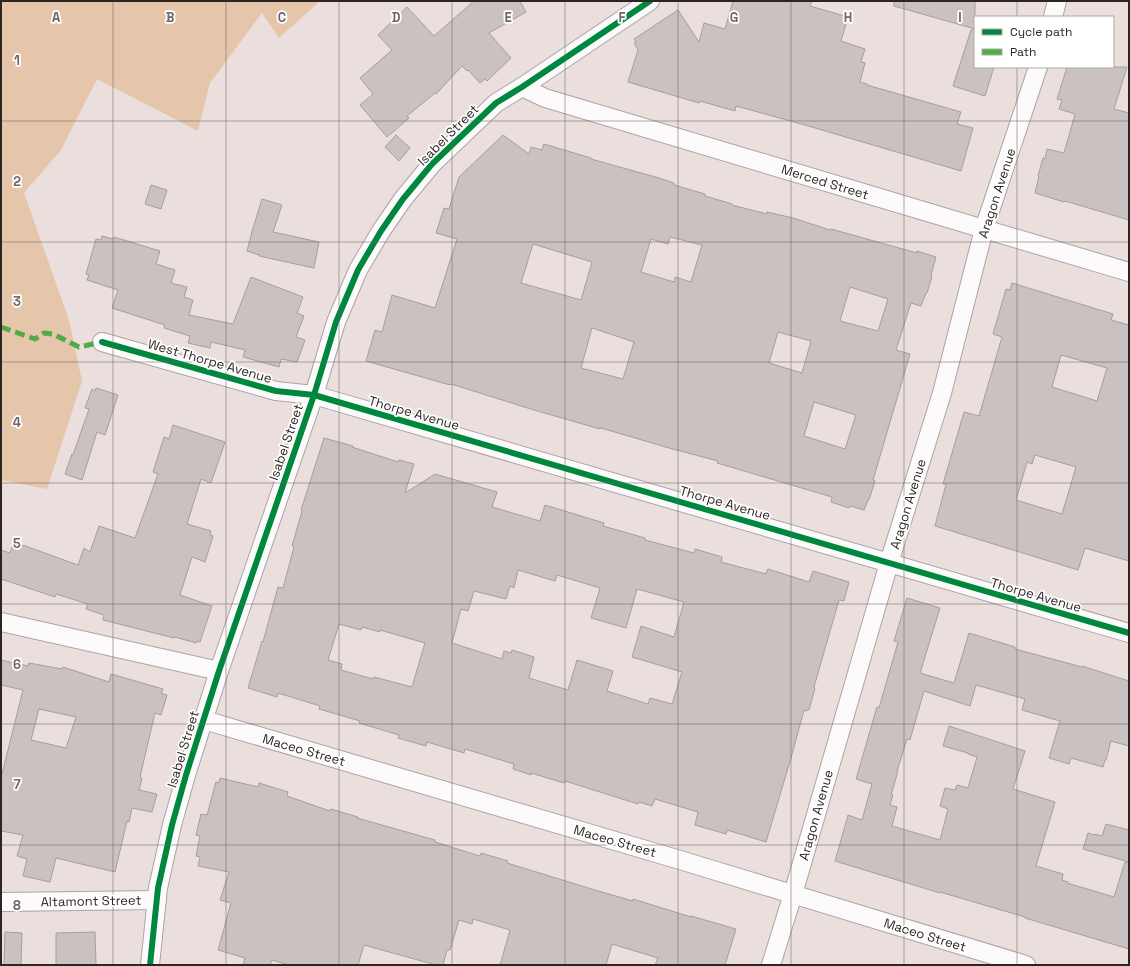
<svg xmlns="http://www.w3.org/2000/svg" width="1130" height="966" font-family="'Space Grotesk',sans-serif">
<rect width="100%" height="100%" fill="#eadfdd"/>
<path fill="#e6c6aa" d="M1,1H320L279,38L262,13L210,83L198,131L97,79L61,150L24,193L69,320L82,381L47,489L1,480Z"/>
<g fill="#cac1c1" stroke="#a69e9d" fill-rule="evenodd">
<path d="M474,1H520L526,12L489,33L511,58L487,81L485,79L480,83L468,70L467,71L462,66L436,94L435,93L407,116L409,118L387,137L360,105L373,94L360,78L392,50L378,35L407,7L434,36Z"/>
<path d="M733,1H812L810,6L848,17L841,41L865,49L861,62L865,63L860,82L867,84V85L961,112L957,124L973,128L961,171L805,125L736,106L735,111L700,101L699,103L628,82L638,50L634,43L636,42L634,39L678,10L699,42L704,23L725,29Z"/>
<path d="M894,1H975V29L894,6Z"/>
<path d="M971,30H975V67H994L985,96L953,86Z"/>
<path d="M1067,67H1127L1114,109L1129,113V220L1065,201L1064,202L1035,193L1039,176H1038L1043,158L1045,159L1047,149L1064,153L1075,114L1059,109L1062,100L1057,99Z"/>
<path d="M396,135L410,148L399,161L385,147Z"/>
<path d="M503,135L529,154L531,147L542,150L544,144L591,158V159L659,178L674,183V185L705,194V196L732,204V205L767,214V212L793,218L830,230L831,229L917,253V251L936,257L931,275L932,276L927,293H926L921,306L911,303L896,350L910,354L873,480L875,481L869,500H868L864,510L850,506L849,508L831,502L832,497L717,463L718,461L669,448L601,428L600,429L534,410L451,384L450,385L366,361L375,330L382,332L392,295L435,308L457,239L436,233L444,208L449,209L459,177ZM670,237L702,245L691,282L675,277L674,282L641,272L651,239L668,244ZM533,244L592,262L581,300L521,283ZM850,287L888,299L878,331L840,321ZM592,328L634,342L623,379L581,368ZM778,332L811,341L802,373L769,363ZM814,402L856,415L845,449L804,436Z"/>
<path d="M151,185L167,190L161,209L145,204Z"/>
<path d="M262,199L282,205L273,232L319,242L314,268L259,256V255L247,251L253,228Z"/>
<path d="M102,236L113,239L114,237L160,251L156,264L175,270L171,283L187,287L184,297L193,300L189,315L233,324L251,277L303,297L297,313L304,316L296,337L305,340L297,362L281,359L279,367L243,357L245,350L211,342L210,348L188,343L190,336L164,328L165,325L112,308L118,290L87,280L89,275L86,274L96,239L101,240Z"/>
<path d="M1012,283L1113,314L1111,320L1129,325V561L1085,548L1078,570L935,526L946,484H943L964,412L979,416L1002,337L993,334L1006,289L1010,290ZM1061,355L1107,368L1097,401L1052,387ZM1035,455L1076,467L1062,514L1016,500L1027,462L1032,464Z"/>
<path d="M96,388L118,395L105,435L97,432L82,480L65,474L72,454L73,455L89,409L85,408L92,389L95,391Z"/>
<path d="M173,425L225,442L211,483L201,479L187,524L211,531L210,535L213,536L205,562L192,557L180,595L212,606L200,642L197,641L196,643L175,637L174,638L103,620L104,615L86,609L88,604L56,594L55,597L1,579V550L10,553L14,542L78,565L84,548L90,552L99,526L135,538L158,474L153,472L164,437L169,439Z"/>
<path d="M324,438L353,446L352,447L398,462L399,460L414,464L405,493L435,474L497,492L492,507L540,521L545,505L604,523L603,526L645,538V540L694,553L695,549L722,557L721,562L766,574L768,569L809,582L813,571L849,582L844,601L839,600L814,687L815,688L809,710H807V711L804,710L791,758L766,842L727,830L726,834L695,825L698,812L655,799L652,806L639,802L638,804L565,781L564,783L531,773V775L513,769L514,764L465,749L464,753L427,742L426,746L398,738L399,735L359,723L360,721L319,709L320,706L278,693L277,697L248,688L262,641L263,642L278,587L283,588L294,547L292,546L302,511L301,510ZM518,570L555,581L557,575L600,588L591,618L626,628L637,589L684,602L674,637L641,626L632,657L682,672L672,704L650,698L648,704L607,691L613,671L577,660L568,690L529,678L534,657L512,650L511,653L504,651L502,659L452,643L461,609L468,611L474,591L506,599L510,586L514,588ZM339,624L361,630L362,627L380,632V630L425,643L412,687L374,677L373,679L341,670L342,664L328,660Z"/>
<path d="M907,598L940,608L920,673L954,683L969,633L1015,647V649L1082,667V666L1129,681V746L1111,741L1106,760H1105L1103,767L1071,758L1069,764L1049,758L1060,721L1022,710L1025,699L976,685L970,706L924,691L910,740L907,739L897,771H898L891,795H893L890,805L897,807L892,826L940,840L948,809L940,806L945,788L955,790L957,785L968,788L977,757L968,754V753L943,746L949,726L1025,751L1013,789L1055,802L1036,866L1063,874L1062,880L1068,882L1067,883L1114,897L1125,862H1129V949L1025,918V917L940,892V893L835,861L848,815L862,820L872,784L856,779L877,707L879,708L898,642L894,641Z"/>
<path d="M1,660L28,666L29,663L62,669L63,667L109,682L111,674L163,689L161,693L167,695L161,715L155,713L140,777L142,778L139,790L157,794L152,812L132,808L129,822L127,821L115,872L56,858L50,882L23,876L27,859L17,856L23,835L1,831V778L23,690L1,685ZM39,709L76,717L66,748L31,740Z"/>
<path d="M220,778L258,787L259,783L288,792L287,796L330,811L331,809L358,817L357,818L435,840V842L480,856L481,853L508,861L507,863L595,890L633,901V899L691,917V916L736,929L725,965H655L658,958L612,944L606,965H500L510,930L473,919L472,924L459,920L450,950H447L443,965H436L364,945L358,965H289L272,960L270,965H243L245,958L218,950L231,903L220,900L229,872L198,866L200,857L196,856L200,836L196,835L201,814L207,815L216,782L219,783Z"/>
<path d="M1106,824L1129,830V862L1083,849L1088,833L1094,835L1095,834L1102,836Z"/>
<path d="M5,932L22,933L21,965H4Z"/>
<path d="M95,932L96,965H56V933Z"/>
</g>
<g fill="none" stroke-linecap="round" stroke-linejoin="round">
<g stroke="#aca4a3" stroke-width="20">
<g id="street">
<path d="M1053,17L1057,1"/>
<path d="M522,87L545,98L984,229L1129,272"/>
<path d="M102,342L276,391L314,395L1129,633"/>
<path d="M1,622L219,671"/>
<path d="M204,720L680,860L1026,965"/>
<path d="M1,902L157,900"/>
<path d="M150,965L158,888L172,825L186,775L219,671L314,395L336,322L358,270L381,231L403,199L432,164L496,103L522,87L650,1"/>
<path d="M771,965L793,894L889,563L942,393L984,229L1038,67"/>
</g>
</g>
<use href="#street" stroke="#fcfafa" stroke-width="18"/>
<path stroke="#54aa44" stroke-width="5" stroke-dasharray="10 5" stroke-linecap="butt" d="M1,327L35,339L44,333L53,334L79,347L102,342"/>
<g stroke="#fff" stroke-width="8">
<g id="cycleway">
<path d="M102,342L276,391L314,395L1129,633"/>
<path d="M150,965L158,888L172,825L186,775L219,671L314,395L336,322L358,270L381,231L403,199L432,164L496,103L522,87L650,1"/>
</g>
</g>
<use href="#cycleway" stroke="#00873e" stroke-width="6"/>
</g>
<path fill="none" stroke="#6f6665" stroke-width="1" stroke-opacity="0.55" d="M113,1V965M226,1V965M339,1V965M452,1V965M565,1V965M678,1V965M791,1V965M904,1V965M1017,1V17M1017,67V965M1,121H1129M1,242H1129M1,362H1129M1,483H1129M1,604H1129M1,724H1129M1,845H1129"/>
<g text-anchor="middle" dominant-baseline="central" stroke-width="3.5" stroke-linejoin="round" paint-order="stroke">
<g font-size="13" fill="#2d2524" stroke="#fff">
<text transform="translate(448 135) rotate(-45)">Isabel Street</text>
<text transform="translate(825 182) rotate(17)">Merced Street</text>
<text transform="translate(997 193) rotate(-72)">Aragon Avenue</text>
<text transform="translate(210 361) rotate(16)">West Thorpe Avenue</text>
<text transform="translate(414 413) rotate(16)">Thorpe Avenue</text>
<text transform="translate(286 442) rotate(-71)">Isabel Street</text>
<text transform="translate(725 503) rotate(16)">Thorpe Avenue</text>
<text transform="translate(908 504) rotate(-73)">Aragon Avenue</text>
<text transform="translate(1036 595) rotate(16)">Thorpe Avenue</text>
<text transform="translate(183 749) rotate(-73)">Isabel Street</text>
<text transform="translate(304 750) rotate(16)">Maceo Street</text>
<text transform="translate(816 815) rotate(-74)">Aragon Avenue</text>
<text transform="translate(615 841) rotate(16)">Maceo Street</text>
<text transform="translate(91 901) rotate(-1)">Altamont Street</text>
<text transform="translate(925 935) rotate(17)">Maceo Street</text>
</g>
</g>
<g font-size="13" text-anchor="middle" font-weight="bold" fill="#6f6665" stroke="#fff" stroke-width="3.5" stroke-linejoin="round" paint-order="stroke">
<text x="56" y="22">A</text>
<text x="170" y="22">B</text>
<text x="282" y="22">C</text>
<text x="396" y="22">D</text>
<text x="508" y="22">E</text>
<text x="622" y="22">F</text>
<text x="734" y="22">G</text>
<text x="848" y="22">H</text>
<text x="960" y="22">I</text>
<text x="17" y="65">1</text>
<text x="17" y="186">2</text>
<text x="17" y="306">3</text>
<text x="17" y="427">4</text>
<text x="17" y="548">5</text>
<text x="17" y="669">6</text>
<text x="17" y="789">7</text>
<text x="17" y="910">8</text>
</g>
<rect width="1130" height="966" fill="none" stroke="#2d2524" stroke-width="4"/>
<rect x="974" y="16" width="140" height="52" fill="#ffffff" stroke="#aba8a7"/>
<rect x="982" y="29" width="20" height="6" fill="#00873e" stroke="#aba8a7"/>
<text x="1010" y="36" font-size="12" fill="#2d2524">Cycle path</text>
<rect x="982" y="49" width="20" height="6" fill="#54aa44" stroke="#aba8a7"/>
<text x="1010" y="56" font-size="12" fill="#2d2524">Path</text>
</svg>
